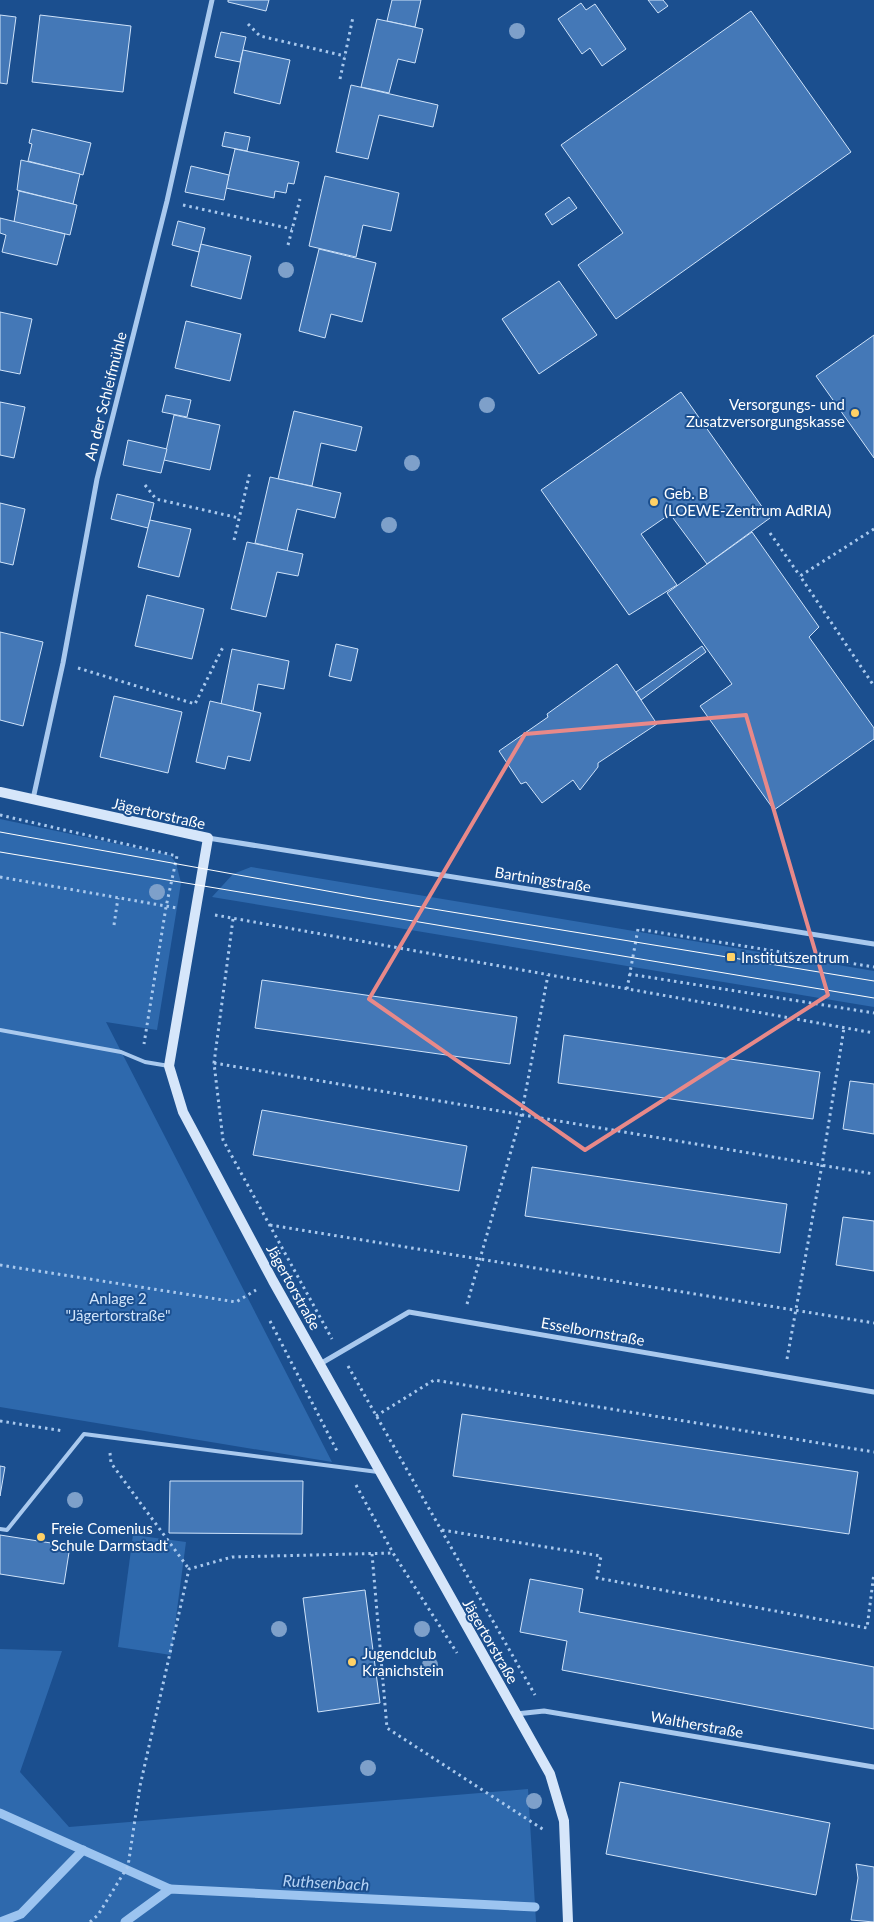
<svg xmlns="http://www.w3.org/2000/svg" width="874" height="1922" font-family="Lato,sans-serif">
<rect width="100%" height="100%" fill="#1b4f8f"/>
<g fill="#2e69ad">
<path d="M0,819L170,855L176,863L181,883L157,1030L106,1022L332,1462L0,1407Z"/>
<path d="M251,867L874,971V1007L212,897L233,874Z"/>
<path d="M133,1535L186,1542L171,1655L118,1647Z"/>
<path d="M0,1649L62,1651L20,1772L69,1827L528,1789L536,1922H0Z"/>
</g>
<g fill="none" stroke-linecap="round" stroke-linejoin="round">
<g stroke="#9cc4f0" stroke-width="9">
<path d="M0,1813L170,1889"/>
<path d="M0,1922L21,1914L83,1850"/>
<path d="M125,1922L170,1889L535,1907"/>
</g>
</g>
<g fill="#4478b7" stroke="#cfe3fa">
<path d="M228,0H269L266,11L228,2Z"/>
<path d="M392,0H421L415,27L387,21Z"/>
<path d="M648,0H663L668,6L658,13Z"/>
<path d="M581,3L586,10L595,4L626,49L602,66L590,48L582,54L558,19Z"/>
<path d="M751,11L851,152L616,319L578,265L623,233L561,145Z"/>
<path d="M0,15L16,17L7,84L0,83Z"/>
<path d="M40,15L131,26L123,92L32,82Z"/>
<path d="M377,19L423,29L415,63L398,59L389,93L361,87Z"/>
<path d="M221,32L246,37L240,62L215,57Z"/>
<path d="M243,50L290,60L280,104L234,93Z"/>
<path d="M351,85L438,105L433,127L379,115L368,159L336,152Z"/>
<path d="M32,129L91,143L83,175L28,161L32,144L29,143Z"/>
<path d="M225,132L250,137L247,151L222,146Z"/>
<path d="M235,149L299,162L294,184L288,183L286,193L275,191L274,198L226,188Z"/>
<path d="M21,160L80,174L73,204L17,190Z"/>
<path d="M191,166L229,175L224,200L185,192Z"/>
<path d="M325,176L399,193L391,231L363,225L356,257L309,246Z"/>
<path d="M19,191L77,205L70,235L14,222Z"/>
<path d="M569,197L577,208L552,225L545,214Z"/>
<path d="M0,218L65,234L57,265L2,252L6,235L0,233Z"/>
<path d="M178,221L205,228L199,252L172,245Z"/>
<path d="M201,244L251,256L241,299L191,286Z"/>
<path d="M319,249L376,263L362,322L331,314L325,338L299,331Z"/>
<path d="M559,281L597,335L539,374L502,319Z"/>
<path d="M0,312L32,319L20,374L0,370Z"/>
<path d="M186,321L241,334L230,381L175,368Z"/>
<path d="M874,335V458L816,376Z"/>
<path d="M681,392L770,518L707,564L670,514L641,534L677,585L629,615L541,490Z"/>
<path d="M166,395L191,400L187,417L162,412Z"/>
<path d="M0,402L25,407L14,458L0,455Z"/>
<path d="M294,411L362,427L356,451L321,443L312,486L278,479Z"/>
<path d="M174,415L220,425L210,470L164,460Z"/>
<path d="M128,440L167,449L161,473L123,465Z"/>
<path d="M270,477L341,493L335,518L297,509L287,551L255,543Z"/>
<path d="M117,494L154,503L148,528L111,519Z"/>
<path d="M0,503L25,509L13,565L0,562Z"/>
<path d="M150,520L191,529L179,577L138,567Z"/>
<path d="M752,532L819,627L809,637L874,728V739L774,810L700,706L732,684L667,593Z"/>
<path d="M247,542L303,554L298,576L277,572L266,617L231,609Z"/>
<path d="M147,595L204,609L192,659L135,646Z"/>
<path d="M0,632L43,642L23,726L0,720Z"/>
<path d="M336,644L358,649L351,681L329,676Z"/>
<path d="M702,646L706,652L641,700L636,692Z"/>
<path d="M232,649L289,661L284,689L258,684L253,711L221,704Z"/>
<path d="M617,664L657,724L598,763V767L580,790L573,780L542,803L526,782L521,784L499,751L548,717L547,714Z"/>
<path d="M114,696L182,712L168,773L100,757Z"/>
<path d="M210,701L261,713L250,761L228,756L225,769L196,762Z"/>
<path d="M262,980L517,1017L510,1064L255,1028Z"/>
<path d="M564,1035L820,1072L813,1119L558,1083Z"/>
<path d="M850,1081L874,1084V1134L843,1129Z"/>
<path d="M262,1110L467,1146L459,1191L253,1155Z"/>
<path d="M532,1167L787,1204L780,1253L525,1216Z"/>
<path d="M843,1217L874,1221V1271L836,1265Z"/>
<path d="M462,1414L858,1472L849,1534L453,1476Z"/>
<path d="M0,1466L5,1467L0,1496Z"/>
<path d="M170,1481H303L302,1534L169,1533Z"/>
<path d="M0,1535L70,1546L64,1584L0,1574Z"/>
<path d="M530,1579L583,1589L579,1612L874,1667V1729L562,1670L567,1641L520,1632Z"/>
<path d="M365,1590L380,1703L318,1712L303,1598Z"/>
<path d="M620,1782L830,1823L816,1895L606,1854Z"/>
<path d="M856,1864L874,1867V1922L851,1920L858,1878Z"/>
</g>
<g fill="none" stroke-linecap="round" stroke-linejoin="round">
<g stroke="#a9c9ee" stroke-width="3" stroke-dasharray="2.5 4" stroke-linecap="butt">
<path d="M248,24L260,36L345,56"/>
<path d="M340,79L353,17"/>
<path d="M183,205L292,229"/>
<path d="M288,245L300,199"/>
<path d="M145,485L156,499L239,518"/>
<path d="M874,529L800,576L874,686"/>
<path d="M770,533L800,576"/>
<path d="M234,540L250,472"/>
<path d="M78,668L195,704L224,645"/>
<path d="M0,815L177,856L166,907L144,1044"/>
<path d="M0,877L177,908"/>
<path d="M215,915L874,1033"/>
<path d="M233,919L214,1063L223,1140L332,1339"/>
<path d="M114,925L118,898"/>
<path d="M629,974L874,1013"/>
<path d="M627,989L638,929L874,967"/>
<path d="M214,1063L874,1174"/>
<path d="M270,1225L874,1323"/>
<path d="M0,1265L236,1302L256,1290"/>
<path d="M467,1304L521,1116L548,975"/>
<path d="M270,1321L337,1451"/>
<path d="M787,1359L822,1165L844,1028"/>
<path d="M348,1366L535,1695"/>
<path d="M376,1416L434,1380L874,1452"/>
<path d="M0,1421L64,1431"/>
<path d="M110,1453L111,1463L189,1569"/>
<path d="M356,1485L393,1553L457,1653"/>
<path d="M442,1530L601,1556L597,1578L867,1628L874,1573"/>
<path d="M372,1554L387,1728L544,1830"/>
<path d="M90,1922L98,1915L128,1866L140,1786L189,1569L232,1557L393,1553"/>
</g>
<g stroke="#a9c9ee" stroke-width="4">
<path d="M0,1030L121,1052L145,1062L169,1066"/>
<path d="M0,1529L7,1530L84,1434L378,1472"/>
</g>
<g stroke="#a9c9ee" stroke-width="5">
<path d="M33,799L63,663L97,479L167,201L212,0"/>
<path d="M208,838L874,944"/>
<path d="M320,1364L409,1312L874,1392"/>
<path d="M516,1714L544,1711L874,1767"/>
</g>
<path stroke="#d6e6fa" stroke-width="10" d="M0,792L208,838L169,1066L183,1112L273,1281L550,1774L564,1821L568,1922"/>
<g stroke="#fff" stroke-width="1">
<path d="M0,832L366,898L874,981"/>
<path d="M0,852L874,998"/>
</g>
</g>
<g fill="#7ea0ca">
<circle cx="517" cy="31" r="8"/>
<circle cx="286" cy="270" r="8"/>
<circle cx="487" cy="405" r="8"/>
<circle cx="412" cy="463" r="8"/>
<circle cx="389" cy="525" r="8"/>
<circle cx="157" cy="892" r="8"/>
<circle cx="75" cy="1500" r="8"/>
<circle cx="279" cy="1629" r="8"/>
<circle cx="422" cy="1629" r="8"/>
<circle cx="430" cy="1665" r="8"/>
<circle cx="368" cy="1768" r="8"/>
<circle cx="534" cy="1801" r="8"/>
</g>
<path fill="none" stroke="#e88989" stroke-width="4" stroke-linejoin="round" d="M746,715L828,995L585,1150L369,999L525,734Z"/>
<g fill="#ffd166" stroke="#1b4f8f" stroke-width="2">
<circle cx="855" cy="413" r="5"/>
<circle cx="654" cy="502" r="5"/>
<rect x="726" y="952" width="10" height="10" rx="2.5"/>
<circle cx="41" cy="1537" r="5"/>
<circle cx="352" cy="1662" r="5"/>
</g>
<g text-anchor="middle" dominant-baseline="central" stroke-width="4" stroke-linejoin="round" paint-order="stroke">
<g font-size="15" fill="#fff" stroke="#1b4f8f">
<text transform="translate(105 396) rotate(-76)">An der Schleifmühle</text>
<text transform="translate(159 813) rotate(13)">Jägertorstraße</text>
<text transform="translate(543 879) rotate(9)">Bartningstraße</text>
<text transform="translate(294 1287) rotate(61)">Jägertorstraße</text>
<text transform="translate(593 1331) rotate(10)">Esselbornstraße</text>
<text transform="translate(491 1641) rotate(60)">Jägertorstraße</text>
<text transform="translate(697 1724) rotate(10)">Waltherstraße</text>
</g>
<g font-size="15" fill="#fff" stroke="#1b4f8f" text-anchor="start">
<text x="845" y="404" text-anchor="end">Versorgungs- und<tspan x="845" dy="17">Zusatzversorgungskasse</tspan></text>
<text x="664" y="493">Geb. B<tspan x="664" dy="17">(LOEWE-Zentrum AdRIA)</tspan></text>
<text x="741" y="957">Institutszentrum</text>
<text x="51" y="1528">Freie Comenius<tspan x="51" dy="17">Schule Darmstadt</tspan></text>
<text x="362" y="1653">Jugendclub<tspan x="362" dy="17">Kranichstein</tspan></text>
</g>
<g font-size="15" fill="#cfe3fa" stroke="#1b4f8f">
<text x="118" y="1298">Anlage 2<tspan x="118" dy="17">"Jägertorstraße"</tspan></text>
</g>
<g font-size="16" font-style="italic" fill="#b5d3f5" stroke="#1b4f8f">
<text transform="translate(326 1882) rotate(3)">Ruthsenbach</text>
</g>
</g>
</svg>
